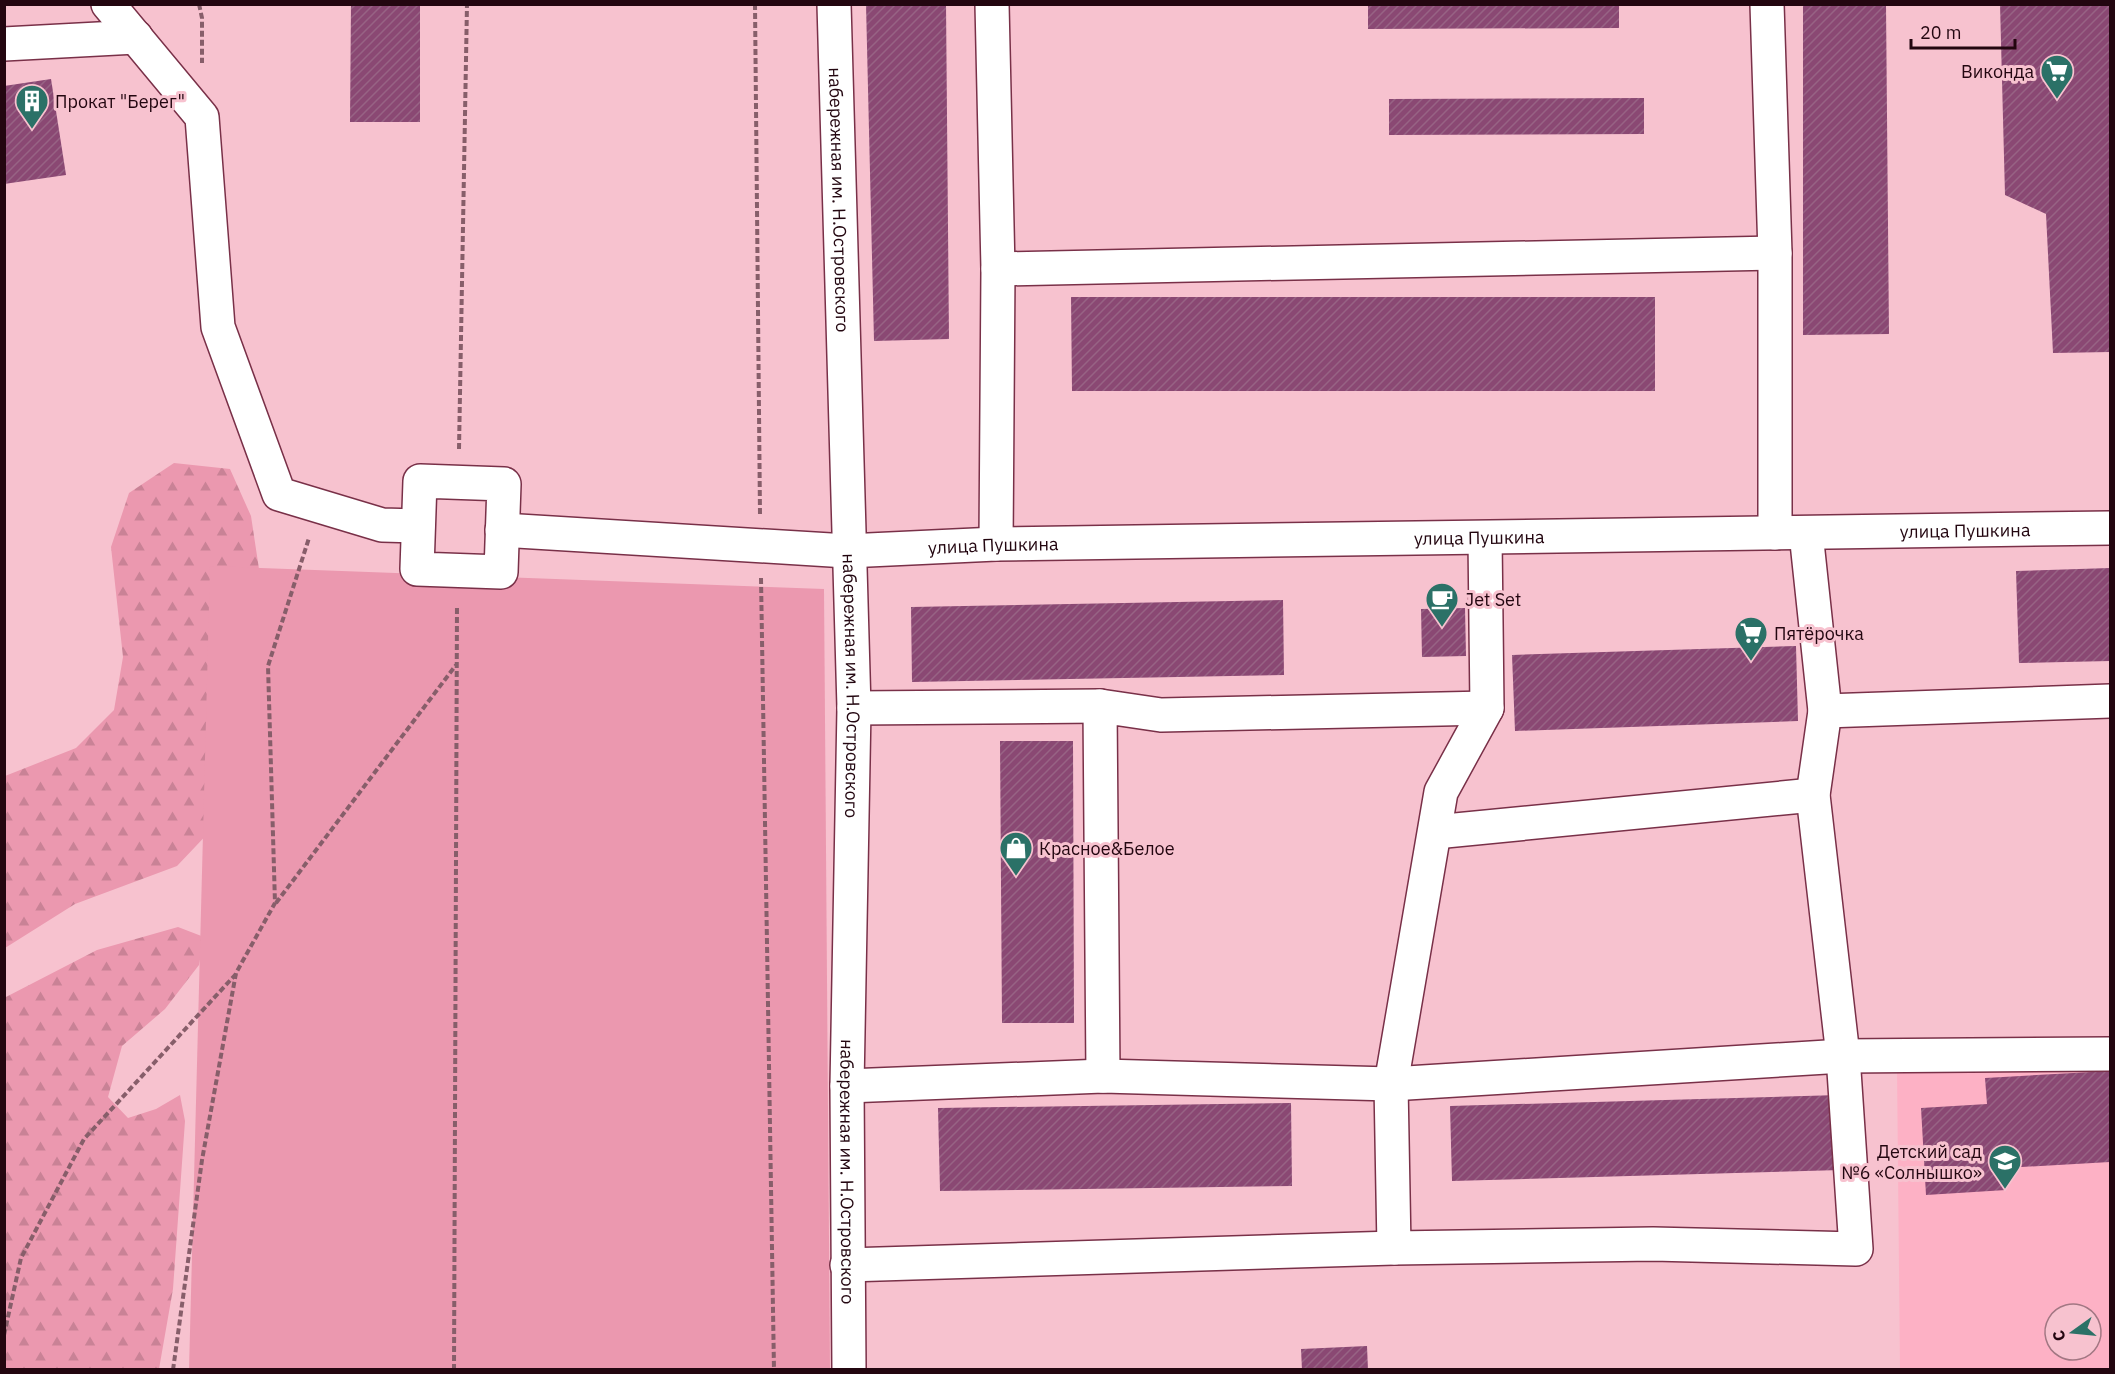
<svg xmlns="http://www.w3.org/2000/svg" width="2115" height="1374" font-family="'IBM Plex Sans',sans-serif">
<defs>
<pattern id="forest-firs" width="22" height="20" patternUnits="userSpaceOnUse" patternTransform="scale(1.5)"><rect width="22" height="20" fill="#eb98af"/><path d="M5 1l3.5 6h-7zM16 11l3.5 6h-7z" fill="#c98296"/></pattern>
<pattern id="building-hatch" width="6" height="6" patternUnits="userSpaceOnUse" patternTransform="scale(1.5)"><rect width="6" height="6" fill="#8a4873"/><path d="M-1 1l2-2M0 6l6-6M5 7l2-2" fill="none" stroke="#976384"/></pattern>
</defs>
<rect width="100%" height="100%" fill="#f7c2cf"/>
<path fill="#fdb1c5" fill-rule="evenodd" d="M2110,1065V1369H1900L1897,1067ZM2055,1314H2091V1350H2055Z"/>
<g fill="url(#forest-firs)">
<path d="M174,463L230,469L251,516L259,569L214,827L177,866L75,904L5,948V776L76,748L114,710L123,657L111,547L129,493Z"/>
<path d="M178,927L204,937L199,965L165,1009L122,1046L108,1097L128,1118L156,1109L180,1095L185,1121L173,1289L159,1369H5L4,998L97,950Z"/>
</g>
<path fill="#eb98af" d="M210,566L824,589L830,1369L189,1370Z"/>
<g fill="url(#building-hatch)">
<path d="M351,4H420V122H350Z"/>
<path d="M866,4H946L949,339L874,341Z"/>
<path d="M1368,4H1619V28L1368,29Z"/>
<path d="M2000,4H2110V352L2053,353L2046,214L2005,195Z"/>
<path d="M1803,5H1886L1889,334L1803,335Z"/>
<path d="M51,79L66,175L4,184V86Z"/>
<path d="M1644,98V134L1389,135V99Z"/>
<path d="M1071,297H1655V391H1072Z"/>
<path d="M2110,568V661L2019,663L2016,571Z"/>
<path d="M1283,600L1284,675L912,682L911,607Z"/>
<path d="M1465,608L1466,656L1422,657L1421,609Z"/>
<path d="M1796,646L1798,721L1515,731L1512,655Z"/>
<path d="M1000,741H1073L1074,1023H1002Z"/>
<path d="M2110,1071V1162L2005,1168L2006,1190L1926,1195L1921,1108L1987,1104L1985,1078Z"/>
<path d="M1839,1095L1841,1170L1452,1181L1450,1106Z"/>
<path d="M1291,1103L1292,1186L940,1191L938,1108Z"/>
<path d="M1367,1346L1368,1370H1302L1301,1349Z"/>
</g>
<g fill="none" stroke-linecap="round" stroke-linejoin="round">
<g stroke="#793048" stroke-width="36">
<g id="minor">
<path d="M108,4L202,117L218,327L279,494L382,525L418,526"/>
<path id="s1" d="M834,4L854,708L847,1086L849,1370"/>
<path d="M992,4L998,269L996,544"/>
<path d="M1767,4L1775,253V533"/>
<path d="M4,44L136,37"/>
<path d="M998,269L1775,253"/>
<path d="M420,481L504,484L501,572L417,569Z"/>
<path id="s2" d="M502,530L847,551L996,544L2110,528"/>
<path d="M1806,533L1825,711L2110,701"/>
<path d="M854,708L1100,706"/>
<path d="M1435,832L1813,795"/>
<path d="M1103,1076L1100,706L1161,715L1487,708"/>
<path d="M847,1086L1103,1076L1391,1084L1843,1056L2110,1054"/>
<path d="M1394,1248L1391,1084L1441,792L1487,708L1485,538"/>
<path d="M847,1265L1394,1248L1653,1244L1856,1249L1843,1056L1813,795L1825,711"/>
</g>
</g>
<g stroke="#875e6a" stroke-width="4" stroke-dasharray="6 3" stroke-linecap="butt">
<path d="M199,4L202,18V63"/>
<path d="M755,4L760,514"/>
<path d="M459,449L467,4"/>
<path d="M761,578L774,1370"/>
<path d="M276,903L456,665"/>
<path d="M4,1335L21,1258L84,1139L236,974"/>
<path d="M173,1370L202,1160L236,973L275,903L268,666L309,538"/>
<path d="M454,1370L457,605"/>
</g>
<use href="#minor" stroke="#fff" stroke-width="33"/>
</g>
<defs>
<g id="supermarket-pin" transform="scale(1.725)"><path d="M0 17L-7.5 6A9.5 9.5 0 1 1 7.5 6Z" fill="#2b7167" stroke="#f7c2cf"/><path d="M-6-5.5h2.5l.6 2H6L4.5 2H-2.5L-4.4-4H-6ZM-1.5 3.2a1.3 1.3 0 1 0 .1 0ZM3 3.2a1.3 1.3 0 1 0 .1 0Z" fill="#fff"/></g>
<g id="building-pin" transform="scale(1.725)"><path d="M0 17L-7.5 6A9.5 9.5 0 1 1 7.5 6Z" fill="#2b7167" stroke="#f7c2cf"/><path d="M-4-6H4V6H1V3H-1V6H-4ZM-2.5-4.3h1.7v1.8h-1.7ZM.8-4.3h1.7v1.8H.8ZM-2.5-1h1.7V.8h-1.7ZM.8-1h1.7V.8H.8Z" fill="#fff"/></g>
<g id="cafe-pin" transform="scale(1.725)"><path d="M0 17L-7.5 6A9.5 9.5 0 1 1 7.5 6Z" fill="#2b7167" stroke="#f7c2cf"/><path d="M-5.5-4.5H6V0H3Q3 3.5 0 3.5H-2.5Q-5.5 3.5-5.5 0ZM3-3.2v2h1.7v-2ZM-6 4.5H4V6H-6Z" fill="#fff"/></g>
<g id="shop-pin" transform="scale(1.725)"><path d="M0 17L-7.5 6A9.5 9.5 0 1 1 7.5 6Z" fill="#2b7167" stroke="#f7c2cf"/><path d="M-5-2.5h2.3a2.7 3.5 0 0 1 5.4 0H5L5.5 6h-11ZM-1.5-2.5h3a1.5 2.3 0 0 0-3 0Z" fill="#fff"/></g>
<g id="school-pin" transform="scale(1.725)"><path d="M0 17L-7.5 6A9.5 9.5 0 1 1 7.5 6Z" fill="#2b7167" stroke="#f7c2cf"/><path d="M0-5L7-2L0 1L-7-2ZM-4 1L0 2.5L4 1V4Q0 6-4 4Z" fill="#fff"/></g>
</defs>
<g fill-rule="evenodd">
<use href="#supermarket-pin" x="2057" y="71"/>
<use href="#building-pin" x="32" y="101"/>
<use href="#cafe-pin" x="1442" y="599"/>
<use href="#supermarket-pin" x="1751" y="633"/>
<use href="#shop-pin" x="1016" y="848"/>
<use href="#school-pin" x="2005" y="1161"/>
</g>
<g text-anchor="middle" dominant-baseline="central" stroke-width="6" stroke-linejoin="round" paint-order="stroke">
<g font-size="18" fill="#230610" stroke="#f7c2cf" text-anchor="start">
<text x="2034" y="71" text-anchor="end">Виконда</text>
<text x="55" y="101">Прокат "Берег"</text>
<text x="1465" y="599">Jet Set</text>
<text x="1774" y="633">Пятёрочка</text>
<text x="1039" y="848">Красное&amp;Белое</text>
<text x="1982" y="1151" text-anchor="end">Детский сад<tspan x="1982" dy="21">№6 «Солнышко»</tspan></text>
</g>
<g font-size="18" fill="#230610" stroke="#f7c2cf">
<text stroke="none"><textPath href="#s1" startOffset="196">набережная им. Н.Островского</textPath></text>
<text stroke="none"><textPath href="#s2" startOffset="1464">улица Пушкина</textPath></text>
<text stroke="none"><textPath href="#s2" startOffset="978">улица Пушкина</textPath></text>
<text stroke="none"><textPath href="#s2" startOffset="492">улица Пушкина</textPath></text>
<text stroke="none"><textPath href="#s1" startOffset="682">набережная им. Н.Островского</textPath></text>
<text stroke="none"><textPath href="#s1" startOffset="1168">набережная им. Н.Островского</textPath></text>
</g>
</g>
<rect width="2115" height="1374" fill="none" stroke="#230610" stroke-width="12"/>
<g transform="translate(2073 1332) rotate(255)"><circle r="28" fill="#f7c2cf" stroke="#a27783" stroke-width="1.5"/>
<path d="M0-4.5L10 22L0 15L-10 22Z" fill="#2b7167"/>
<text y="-9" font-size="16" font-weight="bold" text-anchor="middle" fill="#230610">С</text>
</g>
<path d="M1911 39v9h104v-9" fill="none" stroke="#230610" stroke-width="3"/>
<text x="1920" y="39" font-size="18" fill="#230610" stroke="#f7c2cf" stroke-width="4.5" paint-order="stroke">20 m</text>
</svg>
